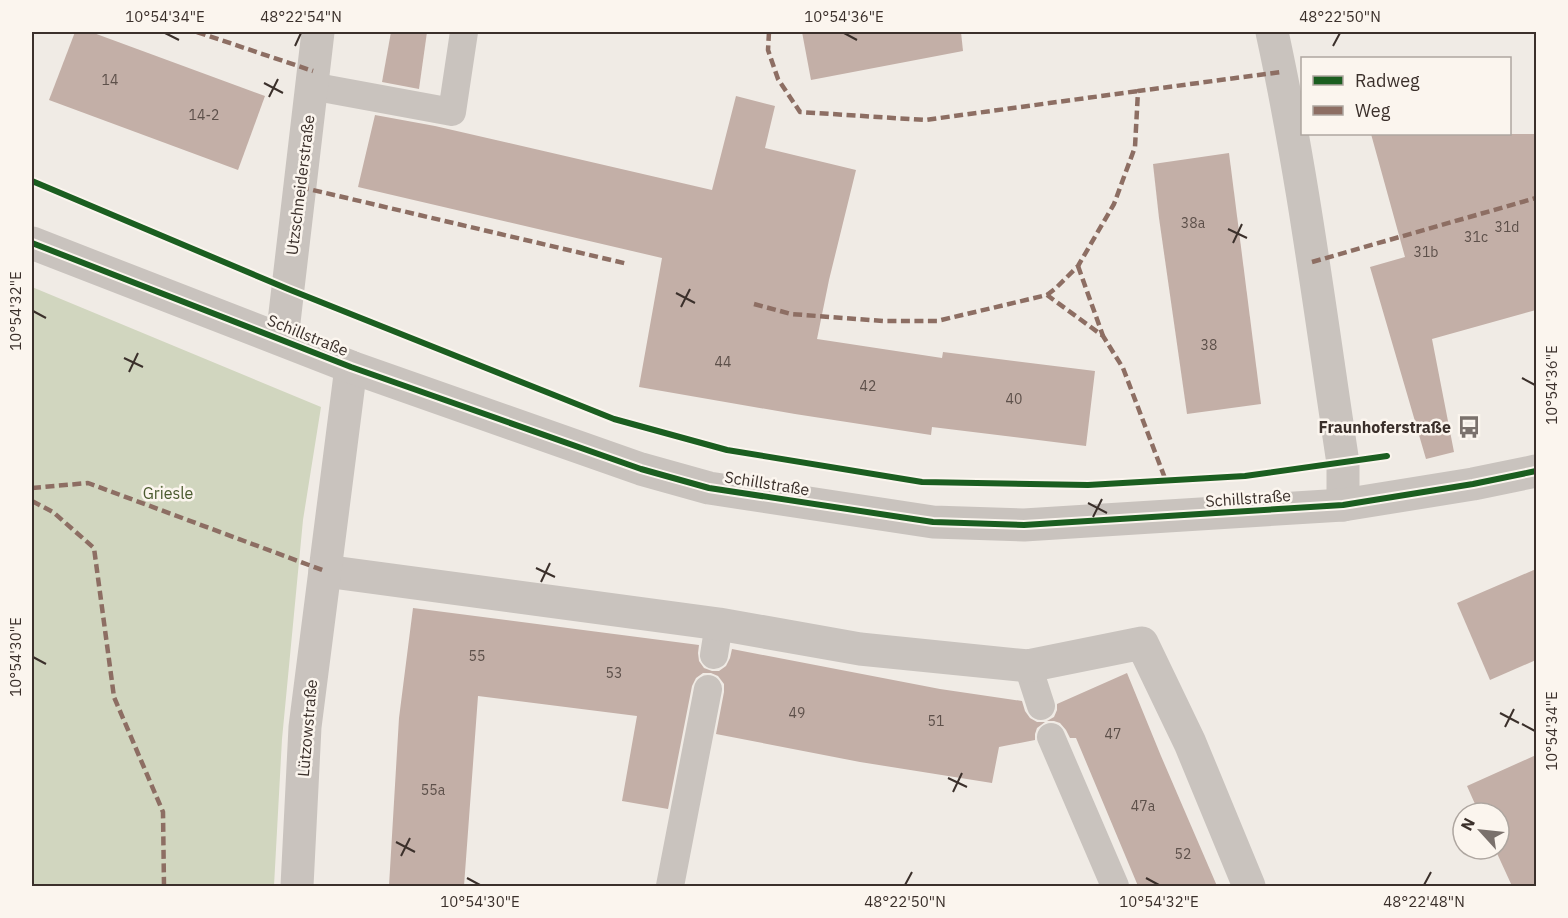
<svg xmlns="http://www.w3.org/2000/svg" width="1568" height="918" font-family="'IBM Plex Sans',sans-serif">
<rect width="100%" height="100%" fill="#f0ebe5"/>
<path fill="#d1d6bf" d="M32,287L321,407L303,520L282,739L274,886H32Z"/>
<g fill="#c3afa7">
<path d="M75,32H91L265,96L238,170L49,100Z"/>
<path d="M391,32H427L419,89L382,82Z"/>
<path d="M802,32H961L963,51L811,80Z"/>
<path d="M736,96L775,106L765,148L856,170L829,280L817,339L942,358L943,352L1095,371L1086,446L932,427L931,435L795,414L639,387L662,258L358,187L375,115L435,126L712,190Z"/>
<path d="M1371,134H1536V310L1432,339L1454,452L1426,459L1370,267L1405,257Z"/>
<path d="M1229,153L1261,404L1187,414L1159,218L1153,164Z"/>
<path d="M1536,569V660L1490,680L1457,603Z"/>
<path d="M413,608L699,645L698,653L699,661L704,668L712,671H719L726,666L730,658L732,649L940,689L1022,701L1025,711L1030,718L1037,722H1045L1037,728L1035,734V740L999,747L992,783L860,762L716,734L724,692V684L718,676L711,673H703L696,678L692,686L668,809L622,801L637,716L478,696L464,886H389L399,718Z"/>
<path d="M1127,673L1161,756L1217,886H1138L1076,738H1070L1066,730L1060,723L1054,721H1047L1054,717L1057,710V704Z"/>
<path d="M1536,755V886H1512L1495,849H1499V813H1479L1467,786Z"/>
</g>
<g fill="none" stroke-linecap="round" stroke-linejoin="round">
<g stroke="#c9c3be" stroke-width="28">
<path d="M311,86L452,112L464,32"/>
<path d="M714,655L719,624"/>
<path d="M1028,666L1041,706"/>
<path d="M1051,737L1115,886"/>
<path d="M670,886L708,689"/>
</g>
<g stroke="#c9c3be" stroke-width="33">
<path d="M1272,32C1303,174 1321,319 1343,463V505"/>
<path d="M282,339L318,32"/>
<path d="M325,571L719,624L860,649L1028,666L1142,643L1190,743L1249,886"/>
<path d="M297,886L305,727L351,367"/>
</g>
<path stroke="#c9c3be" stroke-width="33" d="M32,243L351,367L641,469L709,488L933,522L1024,525L1343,505L1473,484L1536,471"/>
<g stroke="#8d6e63" stroke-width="4.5" stroke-dasharray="9 4.5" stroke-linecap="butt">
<path d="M197,32L313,71"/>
<path d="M769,32L768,50L778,79L800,112L925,120L1138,91"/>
<path d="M300,187L628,264"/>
<path d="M1312,262L1536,198"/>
<path d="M1078,266L1103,336"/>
<path d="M1047,295L1056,288L1078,266L1114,204L1135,147L1138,91L1281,72"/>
<path d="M754,304L791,314L883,321H937L1047,295L1103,336L1123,368L1166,481"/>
<path d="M32,488L88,483L325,571"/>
<path d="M32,501L53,512L94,548L114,697L163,812L164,886"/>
</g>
<g stroke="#fbf5ee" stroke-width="10">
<g id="cycleway">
<path d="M32,181L288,289L554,395L614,419L727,450L922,482L1088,485L1245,476L1387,456"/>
<path d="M32,243L351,367L641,469L709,488L933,522L1024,525L1343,505L1473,484L1536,471"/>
</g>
</g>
<use href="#cycleway" stroke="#1b5e20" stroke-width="6"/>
</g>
<path fill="none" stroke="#3b302b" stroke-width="2" d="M165,33L179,40M844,33L857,40M295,46L301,33M1333,46L1340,33M264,83L283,93M269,97L278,79M1228,229L1247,238M1233,243L1242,224M676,293L695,303M681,307L690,289M33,311L46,318M124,358L143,367M129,372L138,353M1522,378L1535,385M1088,503L1107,513M1093,517L1102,499M536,568L555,577M541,582L550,563M33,657L46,664M1500,713L1519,723M1522,724L1535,731M1505,727L1514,709M948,778L967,787M953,792L962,773M396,842L415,852M401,856L410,838M467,878L480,885M1146,878L1159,885M905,885L912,872M1424,885L1431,872"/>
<defs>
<g id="bus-bare" transform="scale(1.8)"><path d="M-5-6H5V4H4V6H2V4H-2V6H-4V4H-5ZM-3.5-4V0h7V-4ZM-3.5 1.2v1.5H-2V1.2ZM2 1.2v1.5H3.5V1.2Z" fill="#7a716c" stroke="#fbf5ee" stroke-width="2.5" paint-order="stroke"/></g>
</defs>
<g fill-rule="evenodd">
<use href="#bus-bare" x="1469" y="427"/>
</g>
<g text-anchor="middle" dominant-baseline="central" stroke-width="5" stroke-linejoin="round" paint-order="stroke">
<g font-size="14" fill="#5d504a">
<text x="110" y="80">14</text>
<text x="204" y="115">14-2</text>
<text x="1193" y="223">38a</text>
<text x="1507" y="227">31d</text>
<text x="1476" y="237">31c</text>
<text x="1426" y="252">31b</text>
<text x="1209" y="345">38</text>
<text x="723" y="362">44</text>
<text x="868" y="386">42</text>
<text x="1014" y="399">40</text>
<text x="477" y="656">55</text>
<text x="614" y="673">53</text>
<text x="797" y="713">49</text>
<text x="936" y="721">51</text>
<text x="1113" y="734">47</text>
<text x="433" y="790">55a</text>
<text x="1143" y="806">47a</text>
<text x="1183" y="854">52</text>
</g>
<g font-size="16" fill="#3b302b" stroke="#fbf5ee">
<text transform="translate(300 185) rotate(-83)">Utzschneiderstraße</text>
<text transform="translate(308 335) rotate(22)">Schillstraße</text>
<text transform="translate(767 483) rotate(9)">Schillstraße</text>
<text transform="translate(1248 498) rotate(-4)">Schillstraße</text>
<text transform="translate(307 728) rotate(-85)">Lützowstraße</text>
</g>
<g font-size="16" font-weight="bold" fill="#3b302b" stroke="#fbf5ee" text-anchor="end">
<text x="1451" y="427">Fraunhoferstraße</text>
</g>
<g font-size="16" fill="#4a5a2e" stroke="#fbf5ee">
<text x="168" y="493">Griesle</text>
</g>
</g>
<rect width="1568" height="918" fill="none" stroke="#fbf5ee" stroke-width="66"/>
<rect x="1301" y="57" width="210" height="78" fill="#fbf5ee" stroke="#aea6a0" stroke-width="1.5"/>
<rect x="1313" y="76" width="30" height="9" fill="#1b5e20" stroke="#aea6a0" stroke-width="1.5"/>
<text x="1355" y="87" font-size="18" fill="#3b302b">Radweg</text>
<rect x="1313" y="106" width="30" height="9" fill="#8d6e63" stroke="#aea6a0" stroke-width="1.5"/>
<text x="1355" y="117" font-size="18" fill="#3b302b">Weg</text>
<g transform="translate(1481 831) rotate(297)"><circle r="28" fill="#fbf5ee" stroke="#aea6a0" stroke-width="1.5"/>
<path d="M0-4.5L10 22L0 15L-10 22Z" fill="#7a716c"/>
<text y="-9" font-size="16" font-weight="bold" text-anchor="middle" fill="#3b302b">N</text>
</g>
<rect x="33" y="33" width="1502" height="852" fill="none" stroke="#3b302b" stroke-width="2"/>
<g font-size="15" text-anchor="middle" fill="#3b302b">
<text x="165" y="22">10°54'34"E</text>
<text x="301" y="22">48°22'54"N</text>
<text x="844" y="22">10°54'36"E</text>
<text x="1340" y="22">48°22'50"N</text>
<text transform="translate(16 311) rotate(-90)" y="5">10°54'32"E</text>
<text transform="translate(1552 385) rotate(-90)" y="5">10°54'36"E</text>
<text transform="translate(16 657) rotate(-90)" y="5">10°54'30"E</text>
<text transform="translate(1552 731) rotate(-90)" y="5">10°54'34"E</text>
<text x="480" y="907">10°54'30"E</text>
<text x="905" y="907">48°22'50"N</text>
<text x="1159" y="907">10°54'32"E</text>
<text x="1424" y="907">48°22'48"N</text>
</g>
</svg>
